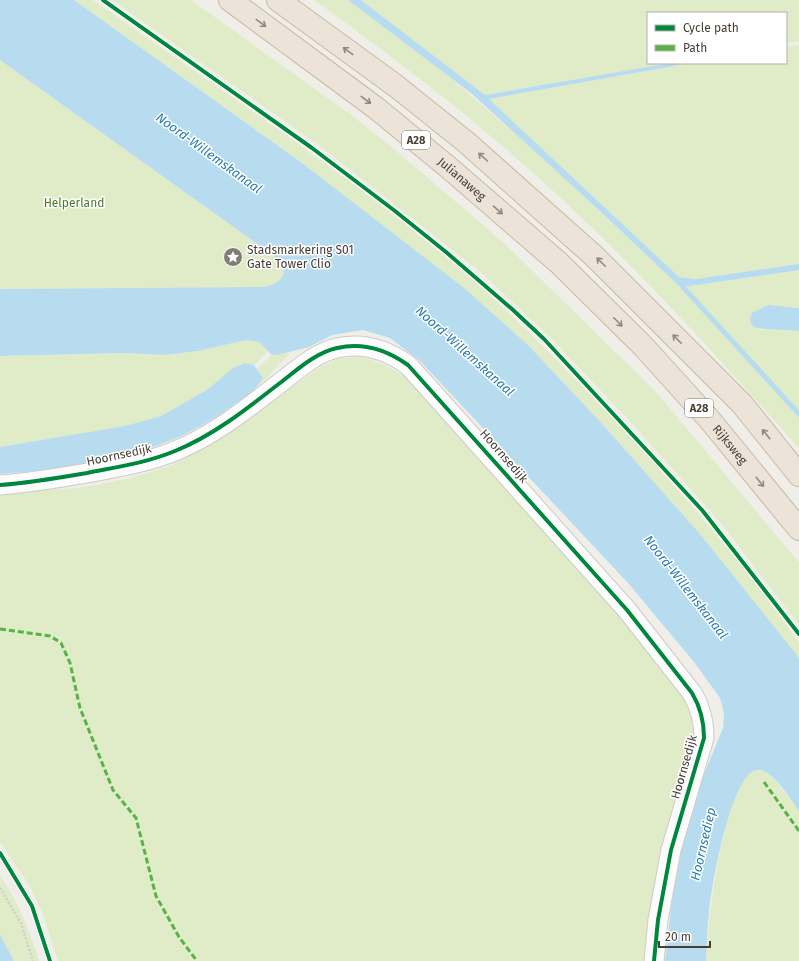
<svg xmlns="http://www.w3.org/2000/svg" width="799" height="961" font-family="'Fira Sans',sans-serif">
<rect width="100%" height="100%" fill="#f0eee8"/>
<g fill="#dfecc7">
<path d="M74,0H93C208,81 327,160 437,250C493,295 544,347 594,399C668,476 738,556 799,643V659L700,534L605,427L529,346L302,163Z"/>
<path d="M112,0H191L350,114L395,150L504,243L656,392L797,560L799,562V625L721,523L627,418L550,337L483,274L320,146Z"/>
<path d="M314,0H348L447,75L542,157L679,286L683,287L799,270V308L768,305L760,330L786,329L799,331V448C716,355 633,263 541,180C469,115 392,56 314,0Z"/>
<path d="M361,0H799V41L786,43V13H648V63H670L485,95Z"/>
<path d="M799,45V264L696,279L679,277L489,99L691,63H786V47Z"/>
<path d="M0,60L270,253L280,262L284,273C279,283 274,285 263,287L0,289Z"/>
<path d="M246,340L259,342L268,351L254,365L245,363L233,368L208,390L161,416L125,426L0,447V356L124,353L165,355L198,351Z"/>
<path d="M290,353L259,386L263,378L257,369L272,355Z"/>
<path d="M360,357C379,361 393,368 409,380L649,636L701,719L651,961H58L44,917L30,886L0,842V493L79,488L126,479L170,466L219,440L317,369L337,359Z"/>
<path d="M757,770L766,772L777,782L799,811V961H706C709,915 714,875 725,830C729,814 733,795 743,781C746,775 751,772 757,770Z"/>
<path d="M0,876C19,902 29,930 39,961H14L0,934Z"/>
</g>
<g fill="#b7dcf0">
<path d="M0,0H74L302,163L464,288L529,346L605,427L700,534L796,654L799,659V811C791,800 772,768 757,770C731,772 711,889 709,912C707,929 707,945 706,961H665L672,900L686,827L700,784L723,728L724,713L720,698L694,662L628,583L420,361L390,338L363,330L332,335L309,347L277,355H272L259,342L246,340L198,351L165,355L124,353L0,356V289L263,287C274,285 279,283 284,273L280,262L270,253L0,60Z"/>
<path d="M348,0H361L485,95L670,63H691L489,99L679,277L696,279L799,264V270L683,287L679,286L601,212L472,94Z"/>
<path d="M768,305L799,308V331C790,329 758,331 753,326C751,324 751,322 750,320L752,313Z"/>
<path d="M245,363L254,365L263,378C256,391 243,398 232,406C164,456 82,468 0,474V447L125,426L161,416L207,390L233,368Z"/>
<path d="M0,934L14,961H0Z"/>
</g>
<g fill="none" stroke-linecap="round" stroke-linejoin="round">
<path stroke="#b7dcf0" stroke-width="5" d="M683,287L799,414"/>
<g stroke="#cecbc6" stroke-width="21">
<path id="street" d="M0,485C29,483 58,478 87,473C117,467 146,463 175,451C212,436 244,411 276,386C295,372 314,353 337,348C363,342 387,350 408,365L627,610L692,693C701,708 704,721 704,738L671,850L658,920L654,961"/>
</g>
<g stroke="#c8b9a3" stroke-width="24">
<g id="highway">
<path id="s1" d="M230,0L376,108L448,167L559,263L643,346L709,419L799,529"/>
<path d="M278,0L396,86L466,142L594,256L742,404L799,475"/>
</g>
</g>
<path stroke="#d1ceca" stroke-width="2.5" stroke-dasharray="2 2" stroke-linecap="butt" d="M0,888L21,923L33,961"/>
<use href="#street" stroke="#fdfcfc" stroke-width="19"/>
<use href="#highway" stroke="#ece4d8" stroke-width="22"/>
<g stroke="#57b346" stroke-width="3" stroke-dasharray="6 3" stroke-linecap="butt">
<path d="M0,629L50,636L61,643L70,663L80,708L113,790L136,818L156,896L179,937L197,961"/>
<path d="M764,782L799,831"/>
</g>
<g stroke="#fff" stroke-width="6">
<g id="cycleway">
<path d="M103,0L312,148L395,211L446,252L512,309L544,339L702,510L799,634"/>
<path d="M0,485C29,483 58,478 87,473C117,467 146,463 175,451C212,436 244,411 276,386C295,372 314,353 337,348C363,342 387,350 408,365L627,610L692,693C701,708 704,721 704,738L671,850L658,920L654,961"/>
<path d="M0,853L32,906L50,961"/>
</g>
</g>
<use href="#cycleway" stroke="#00873e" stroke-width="4"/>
</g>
<defs><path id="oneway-shaft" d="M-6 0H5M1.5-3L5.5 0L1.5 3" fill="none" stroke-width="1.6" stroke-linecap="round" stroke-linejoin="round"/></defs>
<g stroke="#91897e">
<use href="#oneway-shaft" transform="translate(261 23) rotate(36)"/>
<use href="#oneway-shaft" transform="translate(348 51) rotate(-144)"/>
<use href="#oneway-shaft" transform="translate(366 100) rotate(37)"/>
<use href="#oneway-shaft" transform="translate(483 157) rotate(-138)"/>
<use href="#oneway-shaft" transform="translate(498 210) rotate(41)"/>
<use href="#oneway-shaft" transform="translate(601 262) rotate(-135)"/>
<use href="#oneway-shaft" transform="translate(618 322) rotate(45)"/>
<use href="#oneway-shaft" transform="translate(677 339) rotate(-135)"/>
<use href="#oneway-shaft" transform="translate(766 434) rotate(-129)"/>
<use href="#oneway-shaft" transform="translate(760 482) rotate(51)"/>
</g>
<defs>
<g id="sight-disc" transform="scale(1)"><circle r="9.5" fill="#827c74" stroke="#fff"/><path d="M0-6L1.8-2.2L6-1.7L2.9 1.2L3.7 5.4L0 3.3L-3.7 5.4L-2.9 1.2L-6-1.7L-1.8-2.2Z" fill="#fff"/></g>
</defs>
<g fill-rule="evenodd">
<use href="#sight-disc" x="233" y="257"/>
</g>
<g text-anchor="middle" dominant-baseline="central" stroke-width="3" stroke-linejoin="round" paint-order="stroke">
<g fill="#fff" stroke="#7e7872" stroke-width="1">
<rect x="402" y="131" width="28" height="18" rx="3"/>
<rect x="685" y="399" width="28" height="18" rx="3"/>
</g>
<g font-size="11" font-weight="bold" fill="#463e35">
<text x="416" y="140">A28</text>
<text x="699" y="408">A28</text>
</g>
<g font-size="12" fill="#463e35" stroke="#fff">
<text stroke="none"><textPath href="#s1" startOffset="293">Julianaweg</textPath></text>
<text stroke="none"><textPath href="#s1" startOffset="671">Rijksweg</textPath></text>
<text transform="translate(119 455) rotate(-12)">Hoornsedijk</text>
<text transform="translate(504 456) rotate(49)">Hoornsedijk</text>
<text transform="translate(684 767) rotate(-74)">Hoornsedijk</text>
</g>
<g font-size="12" fill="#4a7a26" stroke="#fff">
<text x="74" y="203">Helperland</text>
</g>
<g font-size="12" fill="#463e35" stroke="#fff" text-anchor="start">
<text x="247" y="250">Stadsmarkering S01<tspan x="247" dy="14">Gate Tower Clio</tspan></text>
</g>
<g font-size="13" font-style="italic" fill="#287cae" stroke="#fff">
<text transform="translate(209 153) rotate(36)">Noord-Willemskanaal</text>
<text transform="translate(465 351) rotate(42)">Noord-Willemskanaal</text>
<text transform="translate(686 587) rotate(52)">Noord-Willemskanaal</text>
<text transform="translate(703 844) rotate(-77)">Hoornsediep</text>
</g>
</g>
<rect x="647" y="12" width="140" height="52" fill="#ffffff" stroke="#b5b2ae"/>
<rect x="655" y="25" width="20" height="6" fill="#00873e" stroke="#b5b2ae"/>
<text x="683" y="32" font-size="12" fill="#463e35">Cycle path</text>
<rect x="655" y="45" width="20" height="6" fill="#57b346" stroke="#b5b2ae"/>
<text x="683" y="52" font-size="12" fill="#463e35">Path</text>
<path d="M659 941v6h51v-6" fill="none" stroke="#463e35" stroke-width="2"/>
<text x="665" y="941" font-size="12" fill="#463e35" stroke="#ffffff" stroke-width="3" paint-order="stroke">20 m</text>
</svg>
